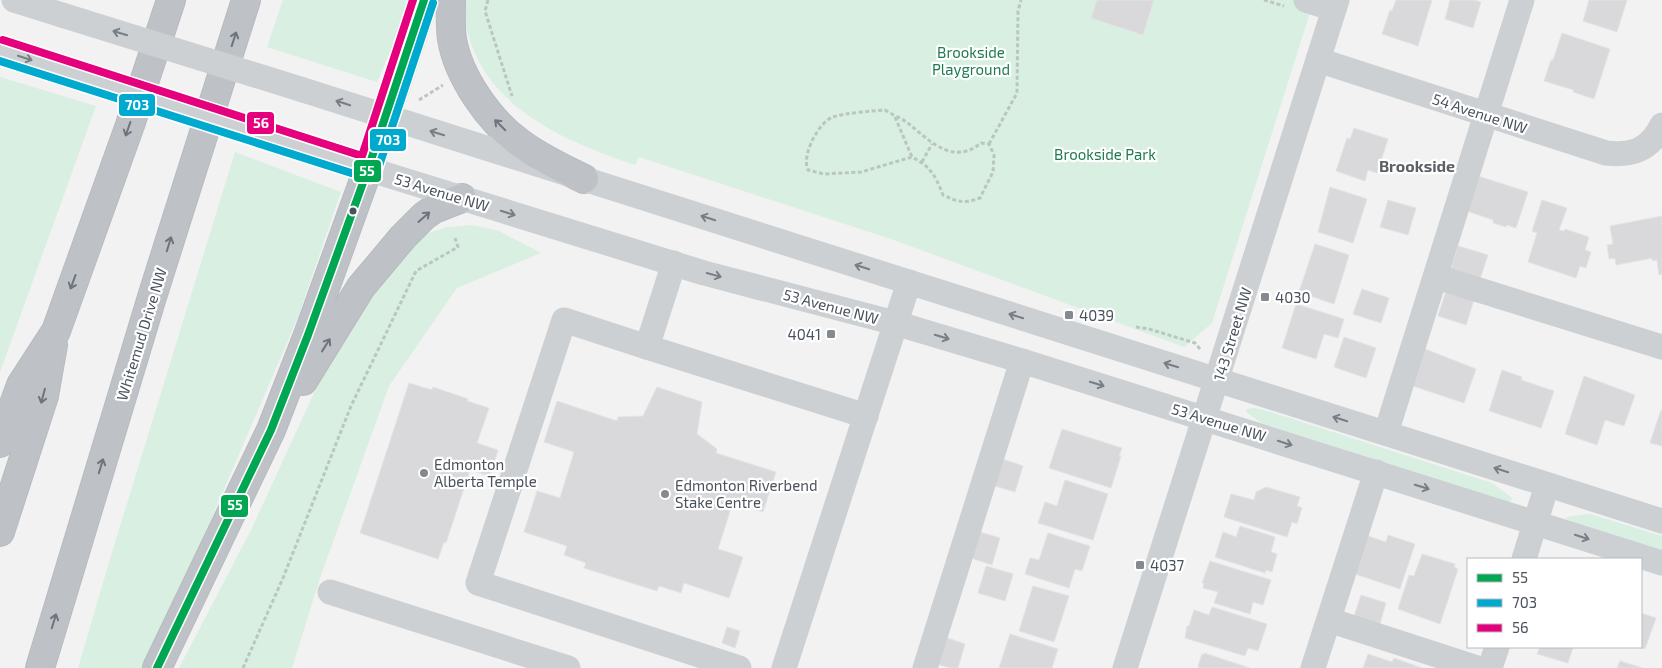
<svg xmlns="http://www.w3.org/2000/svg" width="1662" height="668" font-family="'Exo 2',sans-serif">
<rect width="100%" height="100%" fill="#f2f2f2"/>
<g fill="#d8efe2">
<path d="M283,0H409L397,36L377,82L267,47Z"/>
<path d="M463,0H1314L1212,323L1184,347L891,239L639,157L635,165C567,142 489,110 468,34C465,23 462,11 463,0Z"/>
<path d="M0,77L96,106L0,372Z"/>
<path d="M235,152L341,192L298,317L213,515L144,668H78L110,559Z"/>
<path d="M472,225L499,231L541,253L457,288L389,386L320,578L292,668H179L252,528L325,369L366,295L416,237L447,227Z"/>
<path d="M1254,408L1268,411L1492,483L1511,497L1512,499L1510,502L1263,424L1246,412L1247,409Z"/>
<path d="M1590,514L1662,536V551L1567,520L1566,517Z"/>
</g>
<g fill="#d9d9db" stroke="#e3e3e4">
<path d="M1097,0H1154L1143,35L1091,18Z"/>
<path d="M1396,0H1432L1418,46L1382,34L1390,10L1392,11Z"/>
<path d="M1450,0H1473L1481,2L1473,28L1445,19Z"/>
<path d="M1589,0H1627L1617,32L1583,21Z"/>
<path d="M1562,33L1610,49L1594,99L1573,92L1574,90L1544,81L1551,60H1553Z"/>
<path d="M1354,128L1388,139L1377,173L1368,170L1365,181L1336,171L1347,138L1350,139Z"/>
<path d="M1478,176L1528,192L1516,228L1507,225L1506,227L1493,223V220L1467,211Z"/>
<path d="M1330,187L1367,199L1353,243L1318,232Z"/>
<path d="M1388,200L1416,208L1408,235L1380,227Z"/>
<path d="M1542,200L1567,208L1559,230L1564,231L1565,229L1589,237L1585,250L1591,252L1586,268L1580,266L1576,278L1528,262L1537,233L1532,231Z"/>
<path d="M1662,216V274L1659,275L1657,260L1652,261V258L1616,265L1615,258L1609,259L1607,245L1613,244L1610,226Z"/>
<path d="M1315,244L1349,255L1334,304L1299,292Z"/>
<path d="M1458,246L1488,255L1479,282L1450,272Z"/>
<path d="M1362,289L1389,298L1381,323L1353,314Z"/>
<path d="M1446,291L1474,300L1466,325L1438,316Z"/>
<path d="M1296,304L1344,319L1338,338L1324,334L1316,359L1282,348Z"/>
<path d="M1344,337L1376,348L1366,378L1334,367Z"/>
<path d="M1425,349L1476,369L1464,403L1413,386Z"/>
<path d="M1502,370L1522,377L1521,380L1554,391L1541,428L1489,411Z"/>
<path d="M1584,376L1635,395L1624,426L1605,420L1597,445L1565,434Z"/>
<path d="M409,383L432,390L433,387L468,399L467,401L489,408L477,443L498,450L490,476L470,470L446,543L444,542L438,559L360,533Z"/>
<path d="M657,387L702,402L697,434L717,449L716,453L776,472L763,512L733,502L718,549L743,557L729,598L684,583L681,593L659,586L657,591L584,568L586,563L564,555L567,546L524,532L537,491L560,498L574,452L544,442L557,401L617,421L618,417L643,416Z"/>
<path d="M1661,410H1662V446L1650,443Z"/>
<path d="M1062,429L1122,448L1119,456H1121L1111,488L1049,468Z"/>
<path d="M997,457L1023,466L1015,492L988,484Z"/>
<path d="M1065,480L1108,494L1093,540L1038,523L1045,502L1057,506Z"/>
<path d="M1266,487L1300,497L1297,506L1302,508L1297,524L1292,522L1287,537L1224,517L1231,494L1254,500L1256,492Z"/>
<path d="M1240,526L1275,537L1271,552L1277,554L1272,572L1266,570L1265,573L1215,557L1223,532L1236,537Z"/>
<path d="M973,530L1000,538L992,565L965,556Z"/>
<path d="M1048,533L1090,546L1082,571L1075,569L1069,588L1025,574L1030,558L1039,560Z"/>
<path d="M1365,535L1386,542L1388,535L1415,544L1400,589L1352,573Z"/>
<path d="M1422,554L1455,564L1454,567L1458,569L1440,624L1398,609L1409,575L1414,576Z"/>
<path d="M1210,561L1271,580L1263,605L1253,602L1250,614L1214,603L1218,592L1203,588L1204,583H1202Z"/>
<path d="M986,566L1013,574L1005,601L978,593Z"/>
<path d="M1033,586L1069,596L1054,642L1019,631Z"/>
<path d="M1361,595L1386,603L1379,627L1353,619Z"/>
<path d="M1212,607L1267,624L1258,651L1248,648L1245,656L1185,638L1187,626H1189L1194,610L1209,615Z"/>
<path d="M1641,613L1656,618L1645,649L1638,647H1641Z"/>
<path d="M727,627L740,631L735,648L722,643Z"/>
<path d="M1010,634L1058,649L1052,668H999Z"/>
<path d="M939,635L965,644L958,668H950L930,662Z"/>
<path d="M1540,647H1573L1568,663L1537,654Z"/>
<path d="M1204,653L1250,668H1199L1198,666L1202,654L1204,655Z"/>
<path d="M1368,654L1392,662L1394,658L1422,668H1363Z"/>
<path d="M1620,661L1643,668H1617Z"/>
</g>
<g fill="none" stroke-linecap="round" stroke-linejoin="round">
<g stroke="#b7bbc0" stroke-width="30">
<g id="highway">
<path d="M451,0C451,13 450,26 452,39C458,76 489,121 520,143C540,158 562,168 584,179"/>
<path d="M303,381L361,287L403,237L424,216L434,209L462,198"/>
<path d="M0,443L21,385L56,331L130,125L171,0"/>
<path d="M0,532L44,396L53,345"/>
<path d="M40,668L152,297L246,0"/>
<path d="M157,668L271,430L308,335L368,169L424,0"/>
</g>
</g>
<g stroke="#bbc6c3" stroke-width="3" stroke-dasharray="4 2.5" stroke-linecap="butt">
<path d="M488,0L485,11L512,96"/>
<path d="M1264,0L1284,6"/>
<path d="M419,100L443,85"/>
<path d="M885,110C892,115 902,118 909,124C930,141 953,166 981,143L989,144L994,155L993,172L980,198C964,204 958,202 943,195C935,175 931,167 912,157L861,172L824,174L808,170C801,155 819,122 833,117C844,113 872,111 885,110Z"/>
<path d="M895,117L912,157"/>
<path d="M989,144L1017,93L1018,11L1021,0"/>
<path d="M922,162L932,144"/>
<path d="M1136,327L1149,329L1195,343L1200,349"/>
<path d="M243,668L283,578L351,406L416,271L458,247L455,238"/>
</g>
<g stroke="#cdd0d2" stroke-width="25">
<path d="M14,0L62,15"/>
<path d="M1306,0L1334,9"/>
<path d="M0,50L49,66"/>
<path d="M1318,60L1606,153C1632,156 1650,150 1662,125"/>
<path d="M300,89L1662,521"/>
<path d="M282,140L368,169L704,273L895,323L1022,361L1662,563"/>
<path d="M674,263L647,347L866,416"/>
<path d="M1437,277L1662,347"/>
<path d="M647,347L564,320L478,583L739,668"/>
<path d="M1386,433L1522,0"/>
<path d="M1524,559L1547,485"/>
<path d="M330,592L568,668"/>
<path d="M1329,620L1477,668"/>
<path d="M784,668L909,282"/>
<path d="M925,668L1022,361"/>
<path d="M1125,668L1337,0"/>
<path d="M1313,668L1376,472"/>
<path d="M1490,668L1497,647"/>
</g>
<use href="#highway" stroke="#bec2c7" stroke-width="28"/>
<g stroke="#cdd0d2" stroke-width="25">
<path d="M62,15L300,89"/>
<path d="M49,66L282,140"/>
</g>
<g stroke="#fff" stroke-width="11">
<path id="bus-1" d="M157,668L271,430L308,335L368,169L424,0"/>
</g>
<g stroke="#fff" stroke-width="11">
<path id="bus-2" d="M0,61L370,179L374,177L377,172L433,3"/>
</g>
<g stroke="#fff" stroke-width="11">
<path id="bus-3" d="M3,40L362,156L413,0"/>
</g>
<use href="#bus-1" stroke="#00a651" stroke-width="8"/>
<use href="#bus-2" stroke="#00a9ce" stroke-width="8"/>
<use href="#bus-3" stroke="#e5007d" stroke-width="8"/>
</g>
<defs><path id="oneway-shaft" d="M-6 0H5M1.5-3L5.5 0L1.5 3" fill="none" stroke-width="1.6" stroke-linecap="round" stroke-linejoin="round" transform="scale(1.25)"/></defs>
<g stroke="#787e86">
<use href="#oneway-shaft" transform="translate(120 33) rotate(-163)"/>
<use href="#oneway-shaft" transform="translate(25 58) rotate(18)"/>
<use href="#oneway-shaft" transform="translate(343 103) rotate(-162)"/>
<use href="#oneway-shaft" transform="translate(437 133) rotate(-163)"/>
<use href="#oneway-shaft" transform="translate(508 213) rotate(17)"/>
<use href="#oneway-shaft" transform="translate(708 218) rotate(-162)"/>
<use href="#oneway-shaft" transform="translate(862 267) rotate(-162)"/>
<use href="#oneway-shaft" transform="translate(714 275) rotate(15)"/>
<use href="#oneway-shaft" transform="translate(1016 316) rotate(-163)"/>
<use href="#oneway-shaft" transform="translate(942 337) rotate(17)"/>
<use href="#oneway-shaft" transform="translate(1171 365) rotate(-163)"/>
<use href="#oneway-shaft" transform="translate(1097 384) rotate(17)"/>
<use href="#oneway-shaft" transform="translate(1340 419) rotate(-162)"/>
<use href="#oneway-shaft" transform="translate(1285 443) rotate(18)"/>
<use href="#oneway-shaft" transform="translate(1501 470) rotate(-162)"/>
<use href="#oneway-shaft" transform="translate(1422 487) rotate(17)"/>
<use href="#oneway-shaft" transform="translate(1582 537) rotate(18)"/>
</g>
<g stroke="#6d747d">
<use href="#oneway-shaft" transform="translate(234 39) rotate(-72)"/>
<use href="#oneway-shaft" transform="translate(500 125) rotate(-135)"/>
<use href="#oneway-shaft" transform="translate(128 129) rotate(109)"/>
<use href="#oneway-shaft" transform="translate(424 217) rotate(-41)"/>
<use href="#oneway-shaft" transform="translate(169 244) rotate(-73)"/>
<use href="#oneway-shaft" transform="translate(73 282) rotate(110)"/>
<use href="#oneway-shaft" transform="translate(326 345) rotate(-58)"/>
<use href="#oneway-shaft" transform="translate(43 396) rotate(105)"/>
<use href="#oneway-shaft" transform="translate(101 466) rotate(-73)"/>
<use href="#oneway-shaft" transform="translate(54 621) rotate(-73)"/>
</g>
<circle fill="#4a525d" stroke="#fff" stroke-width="2" cx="353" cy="211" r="4.5"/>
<g fill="#858a91" stroke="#fff" stroke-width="2">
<rect x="1260" y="292" width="10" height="10" rx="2.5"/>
<rect x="1064" y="310" width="10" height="10" rx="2.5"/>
<rect x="826" y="329" width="10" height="10" rx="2.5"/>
<circle cx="424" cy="473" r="5"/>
<circle cx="665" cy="494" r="5"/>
<rect x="1135" y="560" width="10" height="10" rx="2.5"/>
</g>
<g text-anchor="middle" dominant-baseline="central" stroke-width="4.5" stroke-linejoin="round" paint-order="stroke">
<g font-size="15" fill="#1e7a52" stroke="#fff">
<text x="971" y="52">Brookside<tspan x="971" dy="17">Playground</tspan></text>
<text x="1105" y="154">Brookside Park</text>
</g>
<g font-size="15" fill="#4a525d" stroke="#fff">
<text transform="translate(1480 113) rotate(18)">54 Avenue NW</text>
<text transform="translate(442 192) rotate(17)">53 Avenue NW</text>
<text transform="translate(831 306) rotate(15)">53 Avenue NW</text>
<text transform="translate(141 334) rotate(-73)">Whitemud Drive NW</text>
<text transform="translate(1232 334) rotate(-73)">143 Street NW</text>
<text transform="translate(1219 422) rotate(17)">53 Avenue NW</text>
</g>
<g font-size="15" fill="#4a525d" stroke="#fff" text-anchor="start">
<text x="1275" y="297">4030</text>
<text x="1079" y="315">4039</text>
<text x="821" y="334" text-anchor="end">4041</text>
<text x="434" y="464">Edmonton<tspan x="434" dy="17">Alberta Temple</tspan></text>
<text x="675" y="485">Edmonton Riverbend<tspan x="675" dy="17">Stake Centre</tspan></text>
<text x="1150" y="565">4037</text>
</g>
<g font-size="16" font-weight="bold" fill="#5d6065" stroke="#fff">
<text x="1417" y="165">Brookside</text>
</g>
</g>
<g stroke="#fff" stroke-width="2">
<rect x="118" y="93" width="38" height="24" rx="5" fill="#00a9ce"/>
<rect x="246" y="111" width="29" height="24" rx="5" fill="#e5007d"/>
<rect x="369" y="128" width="38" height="24" rx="5" fill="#00a9ce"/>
<rect x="353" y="159" width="29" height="24" rx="5" fill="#00a651"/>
<rect x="220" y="494" width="29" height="24" rx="5" fill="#00a651"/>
</g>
<g font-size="14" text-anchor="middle" font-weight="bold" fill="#fff">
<text x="137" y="110">703</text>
<text x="261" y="128">56</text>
<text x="388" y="145">703</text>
<text x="367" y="176">55</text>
<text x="235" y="510">55</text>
</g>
<rect x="1467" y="558" width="175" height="90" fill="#ffffff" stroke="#b7babe"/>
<rect x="1477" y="574" width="25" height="8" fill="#00a651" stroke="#b7babe"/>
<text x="1512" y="583" font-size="15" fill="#4a525d">55</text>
<rect x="1477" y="599" width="25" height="8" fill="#00a9ce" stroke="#b7babe"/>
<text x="1512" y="608" font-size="15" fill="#4a525d">703</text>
<rect x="1477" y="624" width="25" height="8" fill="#e5007d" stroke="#b7babe"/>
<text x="1512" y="633" font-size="15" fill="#4a525d">56</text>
</svg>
